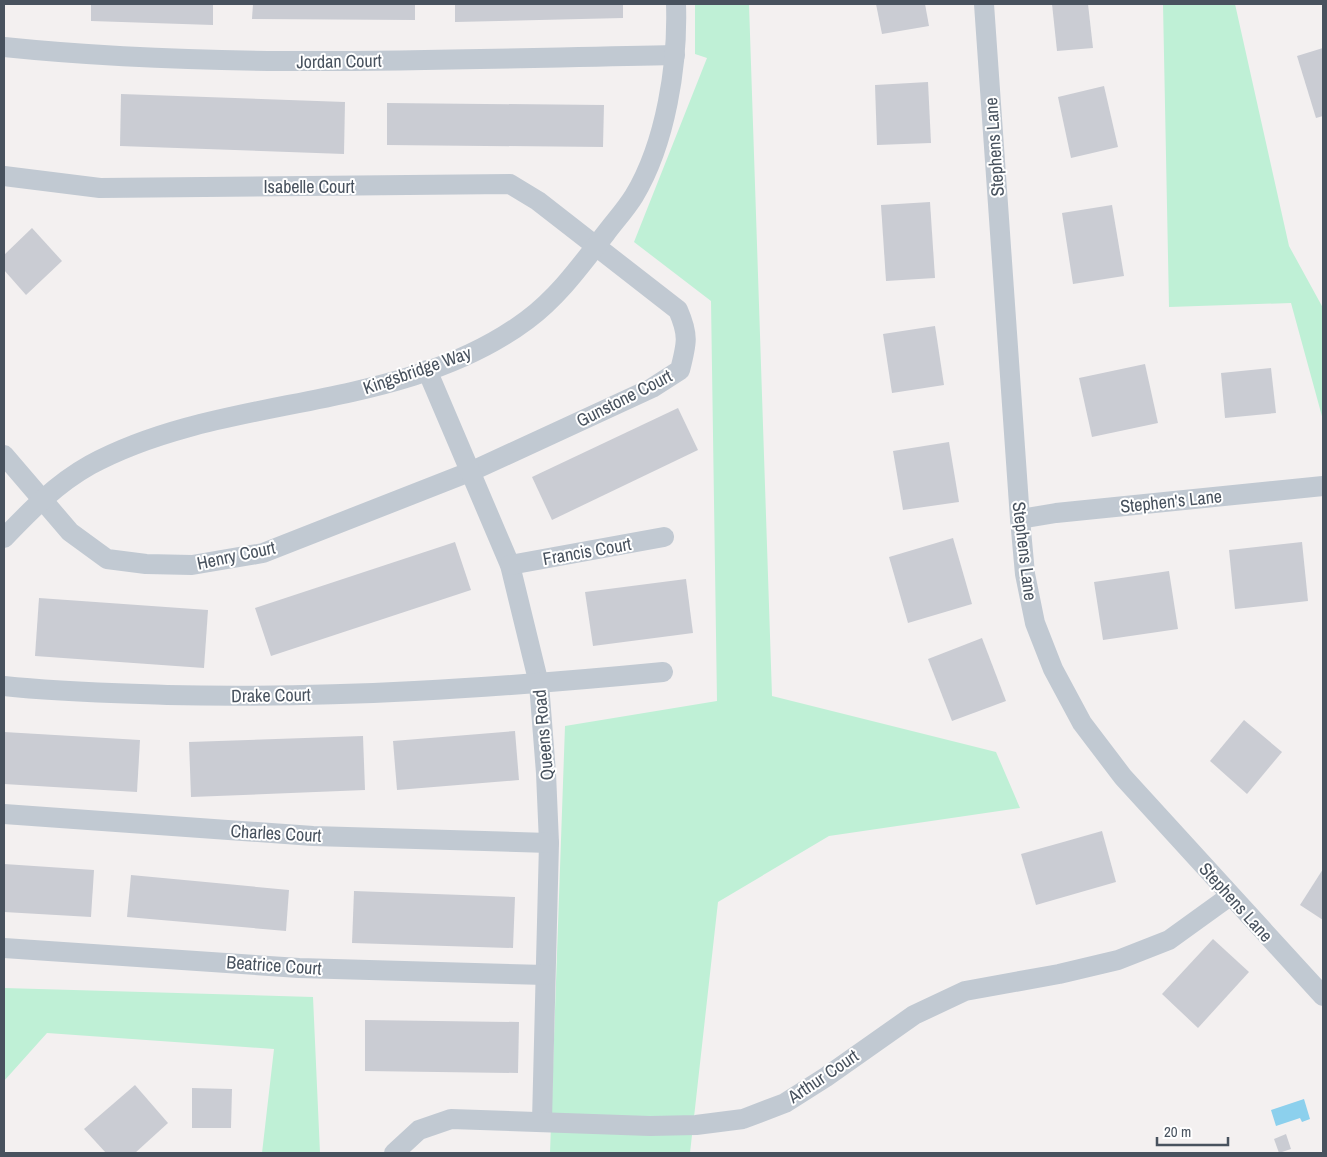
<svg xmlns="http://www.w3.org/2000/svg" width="1327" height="1157" font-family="'Archivo Narrow',sans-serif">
<rect width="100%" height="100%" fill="#f3f0f0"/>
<g fill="#bff0d6">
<path d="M695,4H749L772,696L996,752L1020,808L829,836L718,902L690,1153H550L565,726L717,701L711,301L634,242L707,58L695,54Z"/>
<path d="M1163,4H1235L1289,246L1323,308V420L1291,303L1169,307Z"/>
<path d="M4,988L313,997L320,1153H262L274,1049L47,1033L4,1081Z"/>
</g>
<path fill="#8cd0ed" d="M1304,1099L1310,1119L1302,1122L1300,1118L1276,1126L1271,1110Z"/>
<g fill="#caccd3">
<path d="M91,4H213V25L91,21Z"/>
<path d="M253,4H415V20L252,19Z"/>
<path d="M455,4H623V18L455,22Z"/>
<path d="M876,4H925L929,26L882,34Z"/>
<path d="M1052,4H1088L1093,48L1057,51Z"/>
<path d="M1323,48V116L1316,118L1297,56Z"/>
<path d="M928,82L931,143L877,145L875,85Z"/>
<path d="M1104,86L1118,147L1071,158L1058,97Z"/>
<path d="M121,94L345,102L344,154L120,146Z"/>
<path d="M387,103L604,105L603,147L387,145Z"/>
<path d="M930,202L935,278L886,281L881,205Z"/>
<path d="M1112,205L1124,276L1073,284L1062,213Z"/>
<path d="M32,228L62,261L26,295L4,270V255Z"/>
<path d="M935,326L944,385L892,393L883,334Z"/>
<path d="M1145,364L1158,423L1092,437L1079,378Z"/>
<path d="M1271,368L1276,413L1225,418L1221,373Z"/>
<path d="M678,408L698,450L552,520L532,477Z"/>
<path d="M949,442L959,502L903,510L893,451Z"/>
<path d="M953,538L972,604L908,623L889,557Z"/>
<path d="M455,542L471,590L271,656L255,608Z"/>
<path d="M1302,542L1308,601L1235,609L1229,550Z"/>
<path d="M1169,571L1178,629L1103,640L1094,582Z"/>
<path d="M686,579L693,633L593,646L585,592Z"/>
<path d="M39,598L208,610L204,668L35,656Z"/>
<path d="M982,638L1006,701L952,721L928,659Z"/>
<path d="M1244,720L1282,752L1247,794L1210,761Z"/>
<path d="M515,731L519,780L397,790L393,741Z"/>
<path d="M4,732L140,740L137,792L4,784Z"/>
<path d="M363,736L365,790L191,797L189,742Z"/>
<path d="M1102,831L1116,882L1036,905L1021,854Z"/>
<path d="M4,864L94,870L91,917L4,912Z"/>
<path d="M1323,869V920L1300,905Z"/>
<path d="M131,875L289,890L286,931L127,917Z"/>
<path d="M354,891L515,897L513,948L352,943Z"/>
<path d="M1213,939L1249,972L1198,1028L1162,994Z"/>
<path d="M365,1020L519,1022L518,1073L365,1071Z"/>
<path d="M135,1085L168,1123L135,1153H106L84,1129Z"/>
<path d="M192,1088L232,1089L231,1128H192Z"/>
<path d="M1286,1134L1291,1149L1279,1153L1274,1139Z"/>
</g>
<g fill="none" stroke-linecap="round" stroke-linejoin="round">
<g stroke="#c1c9d2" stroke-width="20">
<path d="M984,4L1020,519L1025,574L1035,623L1053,669L1082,723L1123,777L1323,996"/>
<path d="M4,47C227,70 451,59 675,55"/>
<path d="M4,176L100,188L510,184L538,201L678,310C689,335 687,343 680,370L652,388L472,471L263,553L192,565L146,564L107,559L70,532L4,455"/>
<path d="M427,370L510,565L539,684L546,773L549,843L542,1121"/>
<path d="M1020,519L1056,513L1323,486"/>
<path d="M4,538C30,511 56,484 90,465C225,392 401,414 527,320C559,296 581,265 606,233C615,221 626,209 634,196C666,143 678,64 676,4"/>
<path d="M510,565L664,537"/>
<path d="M4,686C58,692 112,693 167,695C332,699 497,688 663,672"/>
<path d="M4,814L313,836L549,843"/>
<path d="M4,948L299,968L545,975"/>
<path d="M394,1153L419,1130L451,1119L650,1126L696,1125L743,1119L785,1103L826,1077L914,1015L965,991L1059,974L1118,960L1169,940L1230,896"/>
</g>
</g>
<g text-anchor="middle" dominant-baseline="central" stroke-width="4" stroke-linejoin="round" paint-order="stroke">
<g font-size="18" fill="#48525e" stroke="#fff">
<text transform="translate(339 61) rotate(-1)">Jordan Court</text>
<text transform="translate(994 147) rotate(-94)">Stephens Lane</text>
<text x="309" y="186">Isabelle Court</text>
<text transform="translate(417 370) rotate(-19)">Kingsbridge Way</text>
<text transform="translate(624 398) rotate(-27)">Gunstone Court</text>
<text transform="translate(1171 501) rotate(-6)">Stephen's Lane</text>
<text transform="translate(587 551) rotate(-10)">Francis Court</text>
<text transform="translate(1025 551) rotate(83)">Stephens Lane</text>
<text transform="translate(236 555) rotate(-12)">Henry Court</text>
<text transform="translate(271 695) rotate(-1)">Drake Court</text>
<text transform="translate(543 735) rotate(-95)">Queens Road</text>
<text transform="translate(276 833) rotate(3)">Charles Court</text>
<text transform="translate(1236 902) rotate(48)">Stephens Lane</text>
<text transform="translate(274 965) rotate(4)">Beatrice Court</text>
<text transform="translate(823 1076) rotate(-34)">Arthur Court</text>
</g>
</g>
<rect width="1327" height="1157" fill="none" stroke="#48525e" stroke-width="10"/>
<path d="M1157 1137v8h71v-8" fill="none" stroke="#48525e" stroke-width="2.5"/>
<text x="1164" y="1137" font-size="15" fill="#48525e" stroke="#ffffff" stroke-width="4" paint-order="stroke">20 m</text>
</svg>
